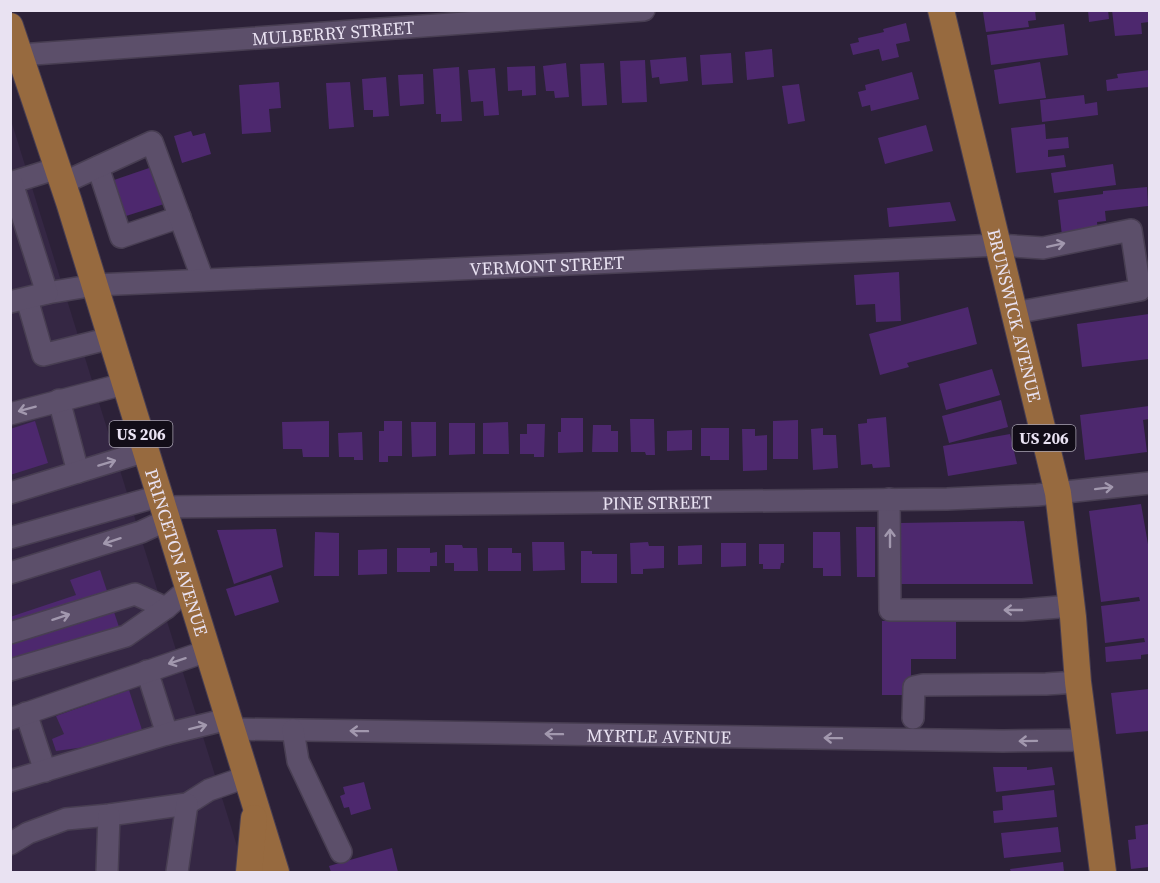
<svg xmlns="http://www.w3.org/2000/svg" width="1160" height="883" font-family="'Source Serif 4',serif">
<rect width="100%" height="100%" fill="#2c2138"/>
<path fill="#352744" d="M10,117L242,862L243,872H11Z"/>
<g fill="#4d286e">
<path d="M994,10H1035L1036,20L1028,21L1029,27L986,32L983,12Z"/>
<path d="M1088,10H1108L1109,19L1089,22Z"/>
<path d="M1112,10H1149V22L1141,23L1142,34L1115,36Z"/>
<path d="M906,23L910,41L896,44L899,57L882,61L879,49L853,55L850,44L859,42L858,38L884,32L883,29Z"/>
<path d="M1064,24L1068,55L991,65L987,35Z"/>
<path d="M772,49L774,77L747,80L745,52Z"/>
<path d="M731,53L733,83L702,85L700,55Z"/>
<path d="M686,57L688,81L660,84L659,77L652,78L650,60Z"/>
<path d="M645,60L647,102L622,103L620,61Z"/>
<path d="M1040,62L1046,98L999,104L994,70Z"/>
<path d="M566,63L569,97L555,98L554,91H546L543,66Z"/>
<path d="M604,63L607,105L582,106L580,64Z"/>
<path d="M535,66L536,95L522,96V90L508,91L507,67Z"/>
<path d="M459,67L462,121L441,122V114H436L433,69Z"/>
<path d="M495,68L499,115L484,116L483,101L471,102L468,70Z"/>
<path d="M1149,70V87L1107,91L1106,80L1118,78L1117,74Z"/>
<path d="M912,72L919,99L871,111L870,105L862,107L858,92L866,90L865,85Z"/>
<path d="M423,74L424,104L400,106L398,75Z"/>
<path d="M386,77L389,116L373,117V110H364L362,79Z"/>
<path d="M279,82L281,108L269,109L271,132L242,134L239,85Z"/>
<path d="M350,82L354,127L329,129L326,83Z"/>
<path d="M799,84L805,121L788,124L782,86Z"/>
<path d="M1084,95L1085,104L1097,102L1098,115L1042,122L1040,100Z"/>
<path d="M1045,124L1046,139L1068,137L1069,148L1048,150V157L1064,155L1066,167L1016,173L1011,128Z"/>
<path d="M926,125L933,151L885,164L878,138Z"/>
<path d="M191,131L193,136L205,133L211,154L182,163L174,136Z"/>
<path d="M1113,164L1116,185L1054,193L1051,173Z"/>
<path d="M152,167L164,204L126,216L114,180Z"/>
<path d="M1147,187L1148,206L1105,211L1106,221L1097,222L1098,231L1062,236L1058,200L1103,194V191Z"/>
<path d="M950,202L956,221L889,227L887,208Z"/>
<path d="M899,272L901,321L876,322L875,304L856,305L854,275Z"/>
<path d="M968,307L977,344L907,363L909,367L880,375L869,334Z"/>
<path d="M1149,314V359L1082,367L1077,324Z"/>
<path d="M992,369L1000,395L946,410L939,384Z"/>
<path d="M1001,400L1008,427L949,443L942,416Z"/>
<path d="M1149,406V419L1143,420L1147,452L1085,460L1080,415Z"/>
<path d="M886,417L890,467L873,468L872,464L861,465L858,424L867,423V419Z"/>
<path d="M561,418H583V452L558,453V432H561Z"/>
<path d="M630,419H654L655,455H646L645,452H631Z"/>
<path d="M798,420V459H773V421Z"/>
<path d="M35,421L48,463L10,475V429Z"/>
<path d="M329,421V457H303L302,449H283L282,422Z"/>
<path d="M384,421H402V456H388V462H379V431H384Z"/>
<path d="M411,422H436V456L412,457Z"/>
<path d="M508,422L509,454H483V423Z"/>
<path d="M449,423H475V454L449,455Z"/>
<path d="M527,424H545L544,457H534V454H520V434H527Z"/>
<path d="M593,425H611V431H618V452H592Z"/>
<path d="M701,428H729V460H710V456H701Z"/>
<path d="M823,428V435H836L838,468L813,470L811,429Z"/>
<path d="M742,429H755V436L767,435V470L743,471Z"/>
<path d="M692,430V450L667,451V431Z"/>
<path d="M362,432L363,460H354V457H339L338,433Z"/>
<path d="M1010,434L1017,464L948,476L943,446Z"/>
<path d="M1141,504L1149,550V654L1141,655V659L1106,662L1105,647L1145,642L1144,638L1105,643L1101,606L1140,601L1139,597L1101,602L1089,511Z"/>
<path d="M1024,521L1033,584H900V523Z"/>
<path d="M856,527H875V577H857Z"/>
<path d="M276,529L283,567L234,584L217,530Z"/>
<path d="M315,532L339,533V576H314Z"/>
<path d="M813,532H840L841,576H823V568H813Z"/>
<path d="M532,542H564L565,570L533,571Z"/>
<path d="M648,542L649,546H664V568L643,569V574H631L630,543Z"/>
<path d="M721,543H746V566L721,567Z"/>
<path d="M759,544H784V563H781L780,569H763V564H759Z"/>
<path d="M445,545H462L463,548H477L478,571H454V563H445Z"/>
<path d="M702,545V564L678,565V546Z"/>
<path d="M397,548H430V553L437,552V566H430V572H397Z"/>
<path d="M488,548H512V553H521V571H488Z"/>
<path d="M387,549V574L358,575V550Z"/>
<path d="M581,551H592V554H617V583H581Z"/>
<path d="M100,570L119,627L10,660V617L76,595L70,580Z"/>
<path d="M271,575L279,602L235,616L226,589Z"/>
<path d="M956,620V659H911V695H882V621Z"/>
<path d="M1149,689V731L1116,734L1111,693Z"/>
<path d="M129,690L143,733L114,743L56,751L52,739L64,734L56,716Z"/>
<path d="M993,767H1027V770L1052,767L1055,785L996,792Z"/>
<path d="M364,782L371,809L351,815L349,807L344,808L340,796L345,794L343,787Z"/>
<path d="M1054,790L1057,817L994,823L993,811L1003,810L1002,796Z"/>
<path d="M1149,824V867L1131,869L1128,840L1136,839L1135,826Z"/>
<path d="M1058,827L1061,852L1004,858L1001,833Z"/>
<path d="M392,848L398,872H331L329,866Z"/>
<path d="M1063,862L1064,872H1011L1010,869Z"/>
</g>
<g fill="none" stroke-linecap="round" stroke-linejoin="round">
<g stroke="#483e52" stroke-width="24">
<g id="minor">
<path id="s1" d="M20,55L644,10"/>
<path d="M98,167L121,237L180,217"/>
<path d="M10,183L58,168"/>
<path d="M63,183L152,142L203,280"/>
<path id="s2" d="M47,293L95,285L998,245L1043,248L1131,230L1140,290L1014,313"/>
<path d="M27,299L43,355L111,338"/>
<path d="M10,302L47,293L12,183"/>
<path d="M59,400L78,472"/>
<path d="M10,414L124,384"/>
<path d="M10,493L146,451"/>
<path d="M889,499L890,610H1022L1072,606"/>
<path id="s3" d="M163,507L947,499L1037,495L1150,483"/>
<path d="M10,538L159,496"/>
<path d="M10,573L141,532L167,520"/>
<path d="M10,633L135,594L166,608"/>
<path d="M10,670L126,636L166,608L188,589"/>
<path d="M147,671L167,734"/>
<path d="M26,713L45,771"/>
<path d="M913,718L914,687L923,685L1046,684L1078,682"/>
<path d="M10,719L207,651"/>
<path id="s4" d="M231,729L1003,741L1087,740"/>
<path d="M293,730L298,761L341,852"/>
<path d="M10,781L167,734L228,719"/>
<path d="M10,844L28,833L66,819L109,815L187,804L209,790L246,777"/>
<path d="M107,872L109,815"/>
<path d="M177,872L187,804"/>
</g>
</g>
<g stroke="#483e52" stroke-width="28">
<g id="major">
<path id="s5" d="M941,10L1058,493L1073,617L1078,682L1103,872"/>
<path id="s6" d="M10,26L69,202L276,872"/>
<path d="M249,872L254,818"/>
</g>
</g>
<use href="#minor" stroke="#5c4f6a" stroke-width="21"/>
<use href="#major" stroke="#976a3f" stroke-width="26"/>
</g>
<defs><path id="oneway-shaft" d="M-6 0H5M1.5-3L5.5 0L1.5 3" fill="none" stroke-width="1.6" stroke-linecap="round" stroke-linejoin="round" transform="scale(1.5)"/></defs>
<g stroke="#a298ae">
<use href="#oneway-shaft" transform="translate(1056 245) rotate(-12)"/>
<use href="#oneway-shaft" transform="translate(27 409) rotate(165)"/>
<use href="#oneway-shaft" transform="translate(107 463) rotate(-17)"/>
<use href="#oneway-shaft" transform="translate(1104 488) rotate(-7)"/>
<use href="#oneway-shaft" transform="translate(890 538) rotate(-90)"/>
<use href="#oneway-shaft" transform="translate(112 541) rotate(162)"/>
<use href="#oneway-shaft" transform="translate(1013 610) rotate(180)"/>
<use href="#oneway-shaft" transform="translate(61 617) rotate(-18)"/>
<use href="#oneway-shaft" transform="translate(177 661) rotate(162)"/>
<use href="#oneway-shaft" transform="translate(198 727) rotate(-14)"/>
<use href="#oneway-shaft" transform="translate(359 731) rotate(-179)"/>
<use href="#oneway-shaft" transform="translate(554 734) rotate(-179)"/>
<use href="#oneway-shaft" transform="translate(833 738) rotate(-179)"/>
<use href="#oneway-shaft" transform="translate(1028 741) rotate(179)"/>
</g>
<g text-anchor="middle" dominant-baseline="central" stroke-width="4.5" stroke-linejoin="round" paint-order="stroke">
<g fill="#120d18" stroke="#a8a2b1" stroke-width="1.5">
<rect x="109.5" y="421" width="63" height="26" rx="4.5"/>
<rect x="1012.5" y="425" width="63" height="26" rx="4.5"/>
</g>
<g font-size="16" font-weight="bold" fill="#e9e2f2">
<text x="141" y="434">US 206</text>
<text x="1044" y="438">US 206</text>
</g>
<g font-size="18" fill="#e9e2f2" stroke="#120d18">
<text stroke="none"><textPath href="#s1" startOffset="314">MULBERRY STREET</textPath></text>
<text stroke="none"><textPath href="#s2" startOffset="501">VERMONT STREET</textPath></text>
<text stroke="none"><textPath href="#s5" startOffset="314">BRUNSWICK AVENUE</textPath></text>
<text stroke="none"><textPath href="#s3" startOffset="494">PINE STREET</textPath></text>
<text stroke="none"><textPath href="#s6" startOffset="552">PRINCETON AVENUE</textPath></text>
<text stroke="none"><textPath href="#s4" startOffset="428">MYRTLE AVENUE</textPath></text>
</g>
</g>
<rect width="1160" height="883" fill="none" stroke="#e9e2f2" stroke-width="24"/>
</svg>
